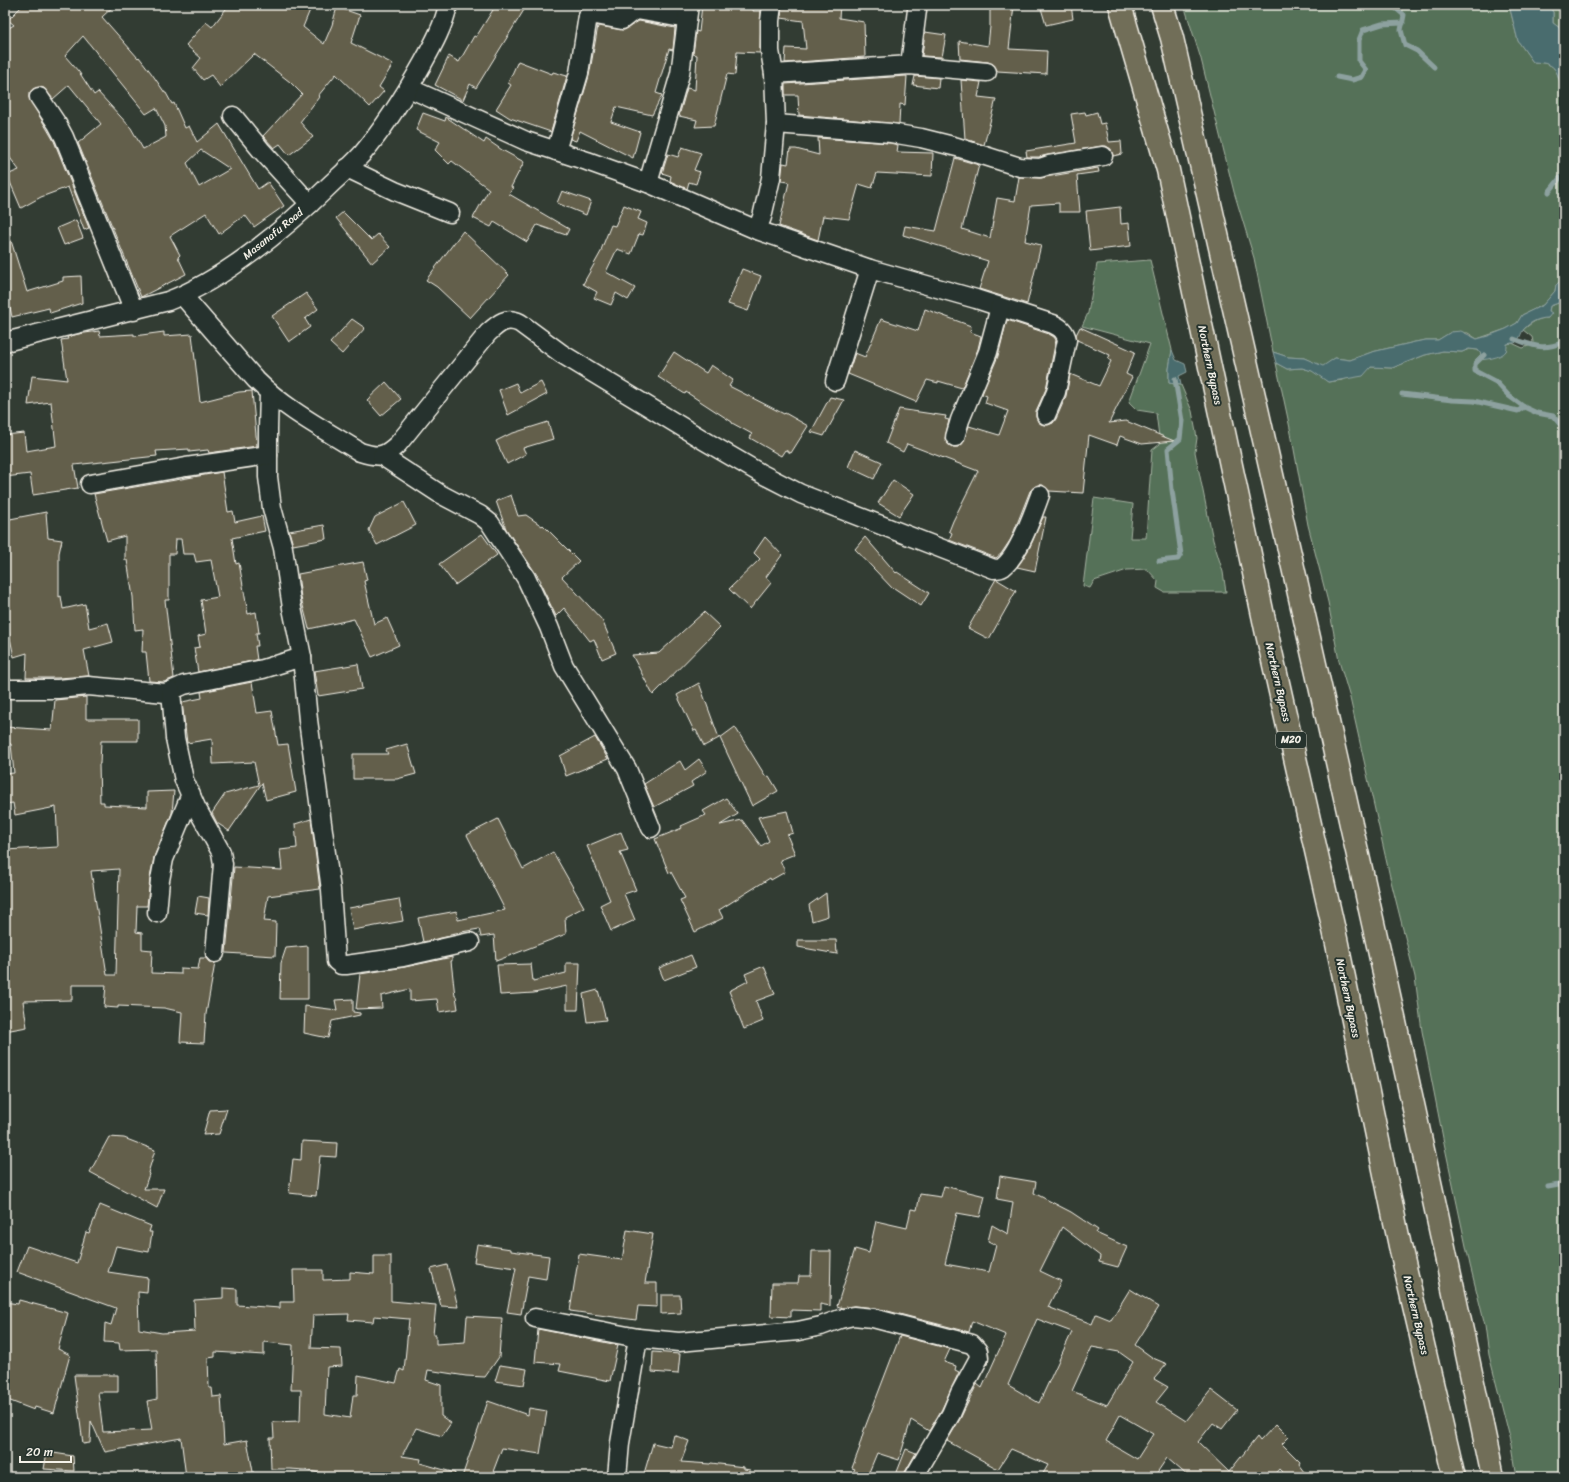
<svg xmlns="http://www.w3.org/2000/svg" width="1569" height="1482" font-family="Sriracha,sans-serif">
<rect width="100%" height="100%" fill="#323c33"/>
<filter id="ink" filterUnits="userSpaceOnUse"><feTurbulence type="fractalNoise" baseFrequency=".025" numOctaves="2"/><feDisplacementMap in="SourceGraphic" scale="8" xChannelSelector="R" yChannelSelector="G"/><feConvolveMatrix kernelMatrix="1 2 1 2 8 2 1 2 1" color-interpolation-filters="sRGB"/></filter>
<g filter="url(#ink)">
<g fill="#547159" stroke="#a4b1a0">
<path d="M1184,5H1509L1518,41L1533,62C1560,63 1555,72 1564,92V277L1556,285L1555,291L1543,305L1522,315L1517,323L1506,329L1477,339L1468,333L1451,332L1438,340H1426L1415,342L1372,352L1350,360L1335,358L1323,367L1304,358L1288,357L1273,352L1254,258L1234,192L1201,59Z"/>
<path d="M1548,5H1564V31L1553,23V12Z"/>
<path d="M1150,260L1172,350L1169,369V383L1181,385L1192,411L1197,438L1195,452L1213,540L1223,572L1226,592H1164L1157,588L1158,581L1147,569L1127,570L1094,581L1090,588L1083,586L1094,498L1133,504L1130,538H1146L1152,450L1160,444L1156,413L1137,410L1129,402L1150,344L1082,326L1088,313L1097,264Z"/>
<path d="M1564,301V1477H1517L1512,1446L1489,1355L1485,1325L1470,1265L1443,1138L1422,1031L1415,977L1390,877L1350,698L1339,661L1328,602L1308,525L1291,433L1276,363L1287,369L1302,368L1313,371L1328,382L1343,380L1371,367L1392,368L1425,355L1443,351L1462,352L1469,349L1478,350L1481,354L1476,360L1506,351L1507,344L1512,343L1523,348L1531,345L1533,342L1532,337L1523,330C1531,323 1538,318 1548,318L1550,306Z"/>
</g>
<g fill="#496c6e" stroke="#8da19f">
<path d="M1509,5H1548L1553,12V23L1564,31V92C1555,72 1560,63 1533,62L1518,41Z"/>
<path d="M1564,277V301L1550,306L1549,311L1552,313L1548,318C1539,318 1530,322 1524,329C1520,334 1521,338 1515,343H1512L1507,344C1507,346 1507,349 1506,351C1502,358 1483,360 1475,360L1481,354L1478,350L1469,349L1462,352L1443,351L1425,355L1392,368L1371,367L1363,376L1328,382L1312,371L1302,368L1287,369L1276,363L1273,352L1288,357L1304,358L1323,366L1335,358L1350,360L1372,352L1415,342L1426,340H1438L1451,332L1461,331L1477,339L1488,336L1506,329L1517,323L1522,315L1543,305L1555,291L1556,285Z"/>
<path d="M1172,350L1176,360L1185,364L1187,372L1179,376L1181,385L1169,383V369Z"/>
</g>
<g fill="none" stroke-linecap="round" stroke-linejoin="round">
<g stroke="#8da19f" stroke-width="5">
<path d="M1392,5L1404,15L1401,30L1405,45L1417,51L1434,67"/>
<path d="M1337,77L1352,80L1362,77L1366,70L1359,61V40L1363,30L1382,24L1403,23"/>
<path d="M1549,192L1560,178L1564,177"/>
<path d="M1514,339C1535,346 1542,351 1564,342"/>
<path d="M1484,355L1475,364V371L1496,382L1509,396L1524,407L1537,413L1553,416L1560,424"/>
<path d="M1402,394L1452,400L1474,401L1518,411L1524,407"/>
<path d="M1159,561L1178,559L1181,554L1172,490L1168,449L1180,439L1182,421L1175,379"/>
<path d="M1548,1187L1564,1184"/>
</g>
</g>
<g fill="#635f4c" stroke="#f4f1e8" fill-rule="evenodd">
<path d="M23,5H115L102,17L138,58L139,57L152,74L165,93H166L172,104L174,103L185,128L189,126L197,142L219,124L258,189L268,182L284,206L254,227L245,215L219,234L206,213L170,236L180,255L178,257L186,274L141,297L78,143L101,124L69,85L53,99L44,88L39,87L33,89L29,93V98L54,141L89,228L84,230L68,187L41,197L21,208L7,175L19,170L5,151V30L14,25L8,20ZM83,36L146,114L156,108L165,126L166,137L143,149L131,128L98,92L94,95L79,72L65,56ZM201,150L230,169L199,187L187,163Z"/>
<path d="M229,5H312L303,27L324,44L332,25L337,7L360,15L351,43L393,64L379,87L384,91L370,107L336,74L318,96L319,97L300,122L313,137L289,155L280,144L274,148L263,136L302,94L290,82L254,54L220,87L211,75L203,80L193,68L201,58L186,45L206,22L212,27Z"/>
<path d="M496,5H527L476,88L470,84L463,100L435,85L449,56L459,62L474,36L476,37Z"/>
<path d="M702,5H754L753,11H761L760,53L737,52L735,75L727,74L714,126L695,127L697,120L679,116L687,88L695,90L697,55L693,54L696,31L699,32Z"/>
<path d="M782,5H840L839,18L864,22L865,57L785,63L786,48L806,49L803,21L781,18Z"/>
<path d="M990,5H1014L1009,49L1047,51L1046,74L997,71L993,64L988,62L960,59L959,41L988,46L990,27Z"/>
<path d="M1040,5H1071L1073,19L1046,25Z"/>
<path d="M639,21L675,28L673,50L669,49L656,93L662,95L652,115L616,107L611,122L640,132L633,158L580,131L576,141L570,139L589,76L598,26L624,30Z"/>
<path d="M925,32L946,35L942,57L922,56Z"/>
<path d="M518,61L552,74L553,72L567,76L551,132L510,118L496,109L511,85L508,83Z"/>
<path d="M907,76L905,105L900,104L899,124L799,115L798,95H785V84Z"/>
<path d="M915,76L939,78L938,88L913,85Z"/>
<path d="M961,80L981,82L978,97L996,99L984,145L965,139Z"/>
<path d="M1085,112L1086,115L1097,112L1100,124L1105,123L1109,142L1121,141L1122,154L1113,156L1111,149L1106,146H1101L1047,155L1039,157H1027L1026,151L1076,143L1071,114Z"/>
<path d="M423,113L445,121L446,117L484,143L486,139L502,150L524,162L511,187L513,188L509,194L569,229L566,235L537,225L527,242L494,222L491,227L473,218L489,189L452,161L449,164L435,150L440,142L416,130Z"/>
<path d="M818,138L890,143L898,145L897,152L933,153L932,176L877,173L872,188L859,184L849,219L823,216L818,240L779,226L789,182L781,181L783,163L788,164L790,149H796L819,155Z"/>
<path d="M682,147L701,153L694,170L700,172L696,184L689,182L687,189L670,181L671,176L662,173L668,154L678,157Z"/>
<path d="M955,158L979,165L962,229L990,238L997,198L1015,201L1019,177L1040,178L1098,168L1099,172L1077,175L1080,212H1059V203L1031,205L1025,241L1041,245L1027,304L979,289L988,261L903,235L905,226L936,231Z"/>
<path d="M562,191L591,201L586,215L557,203Z"/>
<path d="M624,205L641,212L638,219L647,223L643,235L639,234L631,254L617,249L606,272L635,288L628,300L616,293L611,305L594,298L597,292L583,284L602,250H601L611,225L615,226Z"/>
<path d="M1120,207L1121,224L1129,223L1131,246L1090,251L1086,211Z"/>
<path d="M343,212L371,240L378,234L390,247L372,263L336,218Z"/>
<path d="M76,220L83,238L64,245L57,228Z"/>
<path d="M8,231L27,292L63,281V277L81,276L82,303L50,313L49,308L12,317L5,284V232Z"/>
<path d="M463,231L509,275L470,318L437,287L426,280Z"/>
<path d="M742,269L761,276L748,311L728,304Z"/>
<path d="M306,293L318,309L305,319L310,327L289,342L272,316Z"/>
<path d="M925,309L971,326L970,332L981,336L978,349L962,388L938,381V383L927,380L916,402L848,374L855,353L865,357L881,319L918,331Z"/>
<path d="M352,319L365,328L342,354L330,343Z"/>
<path d="M1007,320L1049,334L1054,337L1056,340L1046,389L1036,411V417L1038,422L1041,424L1048,425L1053,423L1056,419L1066,396L1070,374L1099,386L1111,361L1108,359L1110,355L1077,340L1076,335L1080,327L1135,352L1126,374L1132,377L1109,423L1126,421L1174,441L1142,444L1120,436L1117,445L1089,435L1083,493L1049,491L1043,485H1038L1034,487L1030,491L1011,539L1001,554L996,558L949,540L952,533L949,531L953,521L978,471L907,444L903,452L886,443L899,409L946,416L945,419L949,420L945,439L948,444L952,447H958L962,444L969,426L999,435L1008,411L985,403L987,396L982,394L998,356Z"/>
<path d="M99,331L100,336L134,334V336L164,332V336L192,334L200,402L239,392L252,391L257,446L209,453L208,450L189,452V449L156,451L157,456L74,465L78,488L33,495L30,474L5,477V435L24,433L26,451L56,446L51,402L28,405L32,376L67,380L61,340L68,339L67,337L78,334Z"/>
<path d="M674,352L706,373L711,365L733,380L729,386L784,414L785,413L808,426L791,453L785,450L781,456L750,438L752,434L732,423V422L686,392L685,394L658,377Z"/>
<path d="M386,382L401,399L381,416L367,400Z"/>
<path d="M541,382L547,394L508,415L499,390L516,383L520,393Z"/>
<path d="M830,397L844,400L824,436L811,432Z"/>
<path d="M548,422L553,439L523,448L526,454L507,464L496,441L510,434Z"/>
<path d="M855,450L882,462L874,479L848,467Z"/>
<path d="M222,472L228,512L233,511L235,522L262,516L265,531L232,538L236,564L239,563L248,614L256,612L259,633H256L258,646H255L257,660L198,672L194,648L200,647L198,636L206,634L201,600L218,597L211,560L196,562L194,554H183L181,539H176L175,554H169V600H165L174,678L164,682L149,681L146,652H142L143,629L135,630L133,597L127,560H125V536L107,541L94,494Z"/>
<path d="M893,480L914,494L899,516L878,503Z"/>
<path d="M511,495L518,516L526,515L542,526L543,525L579,561L562,577L602,620L616,653L602,659L594,639L590,641L564,608L556,616L540,583L541,581L506,529L496,501Z"/>
<path d="M404,502L416,525L377,545L369,530L375,517Z"/>
<path d="M46,512L48,538L62,540L59,553V597L61,596L63,609L85,604L89,628L108,623L113,642L84,650L89,676L57,678H26L27,653L14,657L5,614V520Z"/>
<path d="M1043,517H1046L1035,571L1017,567L1029,549Z"/>
<path d="M324,525L326,539L293,545L289,531Z"/>
<path d="M482,534L497,555L455,585L439,564Z"/>
<path d="M765,537L782,555L766,577L771,583L750,609L729,589L760,559L754,553Z"/>
<path d="M865,537L896,573L897,572L929,593L921,606L894,588L893,589L855,549Z"/>
<path d="M363,562L367,580L364,581L374,624L387,618L399,645L372,657L354,619L309,629L301,598L298,574Z"/>
<path d="M996,579L1016,591L989,639L968,628Z"/>
<path d="M704,612L720,627L653,695L632,655L659,653Z"/>
<path d="M358,664L362,689L318,696L314,671Z"/>
<path d="M252,682L257,713L272,711L278,745L288,744L296,792L266,800L262,783L229,831L217,823L212,813L225,794L259,785L254,762L213,764L212,739L187,743L182,702L202,698L201,692Z"/>
<path d="M699,683L719,738L704,746L696,730L694,731L677,695Z"/>
<path d="M86,697V719H138V741H101L100,764H99L100,802H104V805L147,807V792L174,791L172,813L154,857L150,879L147,906H137L136,932L142,933V949L152,950L151,973L181,974V968L198,969L200,958H206L209,962L215,963L206,1014L204,1043L180,1042L182,1012L164,1008L118,1006V1008L104,1007L106,985H72V1000L23,1001L27,1027L5,1031V850L58,847L56,807L15,815L13,803L5,804V774L14,773L11,744L5,743V727L52,730L55,700ZM119,869L116,975H107L91,871Z"/>
<path d="M735,727L766,777L769,776L778,791L752,806L720,738Z"/>
<path d="M595,737L608,759L566,776L560,756Z"/>
<path d="M407,744L416,774L397,779H353V754H388L386,750Z"/>
<path d="M699,759L707,771L691,782L693,786L654,807L644,784L680,761L685,770Z"/>
<path d="M726,798L738,814L720,825L742,820L761,846L769,841L758,817L787,811L793,833L787,835L795,854L780,860L785,872L771,880L770,878L719,910L723,918L695,932L680,900L685,898L671,872L669,873L655,839L682,828L681,826L706,815L703,811Z"/>
<path d="M311,819L320,889L268,896L264,921L276,922L275,956L226,953L234,867L282,870L280,850L297,848L295,824Z"/>
<path d="M498,819L523,869L553,852L584,907L565,917L566,934L496,961L494,935L481,937L479,929L450,934V936L423,942L418,918L457,911L458,920L505,910L467,835Z"/>
<path d="M621,832L628,850L620,852L636,890L624,894L635,920L611,931L600,905L610,900L587,846Z"/>
<path d="M826,893L828,916L812,921L809,905Z"/>
<path d="M198,896L209,898L208,915L195,913Z"/>
<path d="M399,899L403,921L353,930L349,908Z"/>
<path d="M798,940H836L837,954L798,947Z"/>
<path d="M308,946V999H280L281,963L286,948Z"/>
<path d="M691,955L696,967L664,980L659,968Z"/>
<path d="M452,957V961H451L455,996H456L458,1009L439,1012L437,999L410,1001V989L381,996L382,1008L356,1009L360,974L405,967Z"/>
<path d="M566,963H580L578,1010H567V986L534,993L500,995L497,965L531,964L533,981L566,973Z"/>
<path d="M764,966L775,994L756,1001L763,1021L744,1029L729,991L748,981L745,974Z"/>
<path d="M598,990L606,1020L587,1022L583,994Z"/>
<path d="M353,999V1012L360,1013V1015L332,1021L328,1038L304,1033L305,1006L337,1010L335,1000Z"/>
<path d="M227,1109L219,1134L203,1135L210,1110Z"/>
<path d="M109,1137L124,1138L155,1150L148,1173L149,1174L144,1189H164L157,1208L90,1172Z"/>
<path d="M302,1141L337,1143L336,1157L320,1156L316,1196L289,1193L293,1159L301,1160Z"/>
<path d="M1000,1176L1036,1182L1034,1193L1071,1212L1098,1230L1096,1233L1127,1247L1118,1267L1099,1262L1100,1256L1062,1227L1040,1271L1061,1281L1048,1307L1092,1324L1096,1314L1111,1320L1130,1289L1159,1307L1135,1345L1153,1358L1167,1364L1154,1379L1168,1387L1156,1402L1186,1421L1211,1390L1237,1410L1222,1429L1213,1423L1198,1442L1229,1472L1257,1437L1260,1441L1276,1424L1289,1437L1282,1444L1300,1462L1299,1464L1309,1477H1287L1279,1469L1272,1477H1189L1167,1458L1154,1477H1041L1048,1465L1011,1449L998,1469L947,1441L960,1419L977,1384L982,1388L1006,1335L972,1321L969,1332L876,1308L854,1306L843,1308L837,1306L855,1249L869,1253L876,1221L907,1228L911,1209L917,1210L920,1194L941,1197L944,1186L985,1196L980,1217L957,1213L945,1264L989,1272L996,1245L988,1241L992,1225L1008,1234L1013,1202L997,1199ZM1037,1319L1072,1332L1039,1403L1008,1385ZM1092,1347L1119,1352L1133,1362L1107,1405L1072,1391ZM1120,1415L1153,1434L1137,1459L1106,1441Z"/>
<path d="M100,1205L151,1226L149,1232H152L149,1252L116,1246L108,1272L148,1278L147,1293L138,1292L139,1329L162,1333L195,1331L194,1300L223,1298V1288L237,1289V1305L280,1308V1302H294L293,1270H323V1280L350,1279V1272L374,1274V1256H391V1301L436,1305L433,1335H436V1344L465,1342L467,1316L502,1318L499,1357L485,1377L466,1376L428,1370L426,1380L441,1385V1416L451,1423L442,1436L416,1428L402,1456L421,1459L420,1463L455,1473L454,1477H339L305,1470L290,1469H271L270,1438H274L273,1422L300,1421L301,1390H291L293,1345L264,1342V1355L215,1352V1357L208,1358L209,1388H212L213,1397L221,1396L224,1444L247,1440L254,1477H186L181,1438L105,1452L91,1421L90,1443L83,1444L74,1375H118V1392H98L103,1432L152,1430L147,1401L157,1399L156,1349L120,1350L119,1343L104,1342L105,1323L111,1325L116,1308L17,1272L27,1246L77,1263L86,1232L89,1233ZM349,1314L348,1320L373,1322L374,1316L409,1319L404,1371L400,1369L396,1383L358,1375L357,1395H353L350,1418L325,1414L327,1367L342,1366L341,1349L311,1348L313,1315Z"/>
<path d="M627,1230L653,1234L645,1283H657V1307L638,1306L636,1320L570,1311L579,1254L622,1260Z"/>
<path d="M477,1244L511,1249V1251L549,1256L546,1279L528,1276L521,1314L507,1312L516,1268L474,1262Z"/>
<path d="M812,1251H831L830,1306L820,1304V1311L791,1310V1317L771,1316L772,1283H798L799,1276H811Z"/>
<path d="M447,1265L454,1291L458,1307L441,1306L431,1269Z"/>
<path d="M661,1295H680L681,1313L661,1314Z"/>
<path d="M19,1300L68,1313L58,1349L70,1355L54,1413L35,1407L34,1410L5,1399V1302L18,1304Z"/>
<path d="M538,1329L618,1345L610,1381L559,1371L561,1364L535,1362Z"/>
<path d="M900,1336L950,1349L944,1362L956,1366L955,1370L959,1372L942,1409L929,1431L911,1420L899,1460L877,1453L867,1477H850L855,1469L852,1468L860,1447H859L864,1430Z"/>
<path d="M653,1352L680,1354L678,1374L652,1372Z"/>
<path d="M500,1365L527,1369L524,1385L495,1381Z"/>
<path d="M488,1401L528,1415L529,1408L547,1411L540,1454L502,1448L491,1477H462Z"/>
<path d="M674,1435L689,1441L681,1462L710,1464L711,1463L744,1467V1469L750,1470L749,1477H643L653,1443L671,1447Z"/>
<path d="M906,1449L916,1453L905,1472L904,1477H895Z"/>
<path d="M47,1452L73,1456L74,1471L44,1469Z"/>
</g>
<g fill="none" stroke-linecap="round" stroke-linejoin="round">
<g stroke="#f4f1e8" stroke-width="21">
<g id="minor">
<path d="M910,65L917,10"/>
<path d="M774,74L910,65L987,72"/>
<path d="M409,88L526,141L587,161L648,183L757,230L870,269L976,299L1053,324C1061,328 1065,331 1067,340L1056,392L1046,415"/>
<path d="M39,97L57,124L64,137L134,311"/>
<path d="M233,116L261,150L310,204"/>
<path d="M776,124L891,133L921,138L957,147L1020,167L1040,168L1049,165L1103,156"/>
<path d="M556,151L579,73L588,16L591,14L622,20L631,13L637,10L687,19"/>
<path d="M347,168L395,191L450,213"/>
<path d="M648,183L680,74L689,5"/>
<path d="M757,230L762,217L771,178L776,124L774,74L770,51V21L772,5"/>
<path d="M183,296L256,380C286,410 325,430 360,452C379,458 384,457 398,444L488,333C498,324 506,316 520,323L562,354L705,441L760,473L801,494L994,569C997,569 1000,569 1003,567C1019,555 1033,514 1040,495"/>
<path d="M5,342L168,301C228,278 286,228 332,183C342,174 353,164 362,154C386,126 405,95 423,63C433,45 444,25 448,5"/>
<path d="M835,381L870,269"/>
<path d="M269,393L268,429V477L272,508L283,548L292,608L302,657L308,720L331,890L336,961L341,965H346L403,957L470,942"/>
<path d="M955,437L960,420L988,352L1000,307"/>
<path d="M382,456L440,494L480,515L490,523L526,578L549,627L564,666L627,769L651,828"/>
<path d="M90,484L186,467L268,455"/>
<path d="M5,689H58L88,686L166,693L184,685L263,669L302,657"/>
<path d="M171,691L175,738L184,780L196,807L221,852L223,864L215,953"/>
<path d="M157,913L160,880L164,859L191,794"/>
<path d="M535,1318L638,1338L679,1342L798,1331L821,1326L840,1319L853,1316L873,1318L972,1344L978,1351L979,1358L960,1393L951,1414L914,1477"/>
<path d="M617,1477L620,1443L638,1338"/>
</g>
</g>
<g stroke="#f4f1e8" stroke-width="25">
<g id="highway">
<path d="M1120,5L1168,170L1267,634L1336,939L1400,1246L1454,1477"/>
<path d="M1162,5L1172,38C1282,517 1392,996 1493,1477"/>
</g>
</g>
<use href="#minor" stroke="#26332d" stroke-width="18"/>
<use href="#highway" stroke="#716e59" stroke-width="22"/>
</g>
</g>
<g text-anchor="middle" dominant-baseline="central" stroke-width="4" stroke-linejoin="round" paint-order="stroke">
<rect fill="#26332d" stroke="#b6b8b0" stroke-width="1" x="1276" y="732" width="30" height="16" rx="3"/>
<g font-size="10" font-weight="bold" fill="#f4f1e8">
<text x="1291" y="740">M20</text>
</g>
<g font-size="11" fill="#f4f1e8" stroke="#26332d">
<text transform="translate(273 234) rotate(-39)">Masanafu Road</text>
<text transform="translate(1210 365) rotate(78)">Northern Bypass</text>
<text transform="translate(1278 682) rotate(77)">Northern Bypass</text>
<text transform="translate(1348 998) rotate(78)">Northern Bypass</text>
<text transform="translate(1416 1315) rotate(77)">Northern Bypass</text>
</g>
</g>
<rect width="1569" height="1482" fill="none" stroke="#26332d" stroke-width="20"/>
<rect x="10" y="10" width="1549" height="1462" fill="none" stroke="#f4f1e8" stroke-width="1.5" filter="url(#ink)"/>
<path d="M20 1456v6h51v-6" fill="none" stroke="#f4f1e8" stroke-width="2"/>
<text x="26" y="1456" font-size="12" fill="#f4f1e8" stroke="#26332d" stroke-width="3" paint-order="stroke">20 m</text>
</svg>
